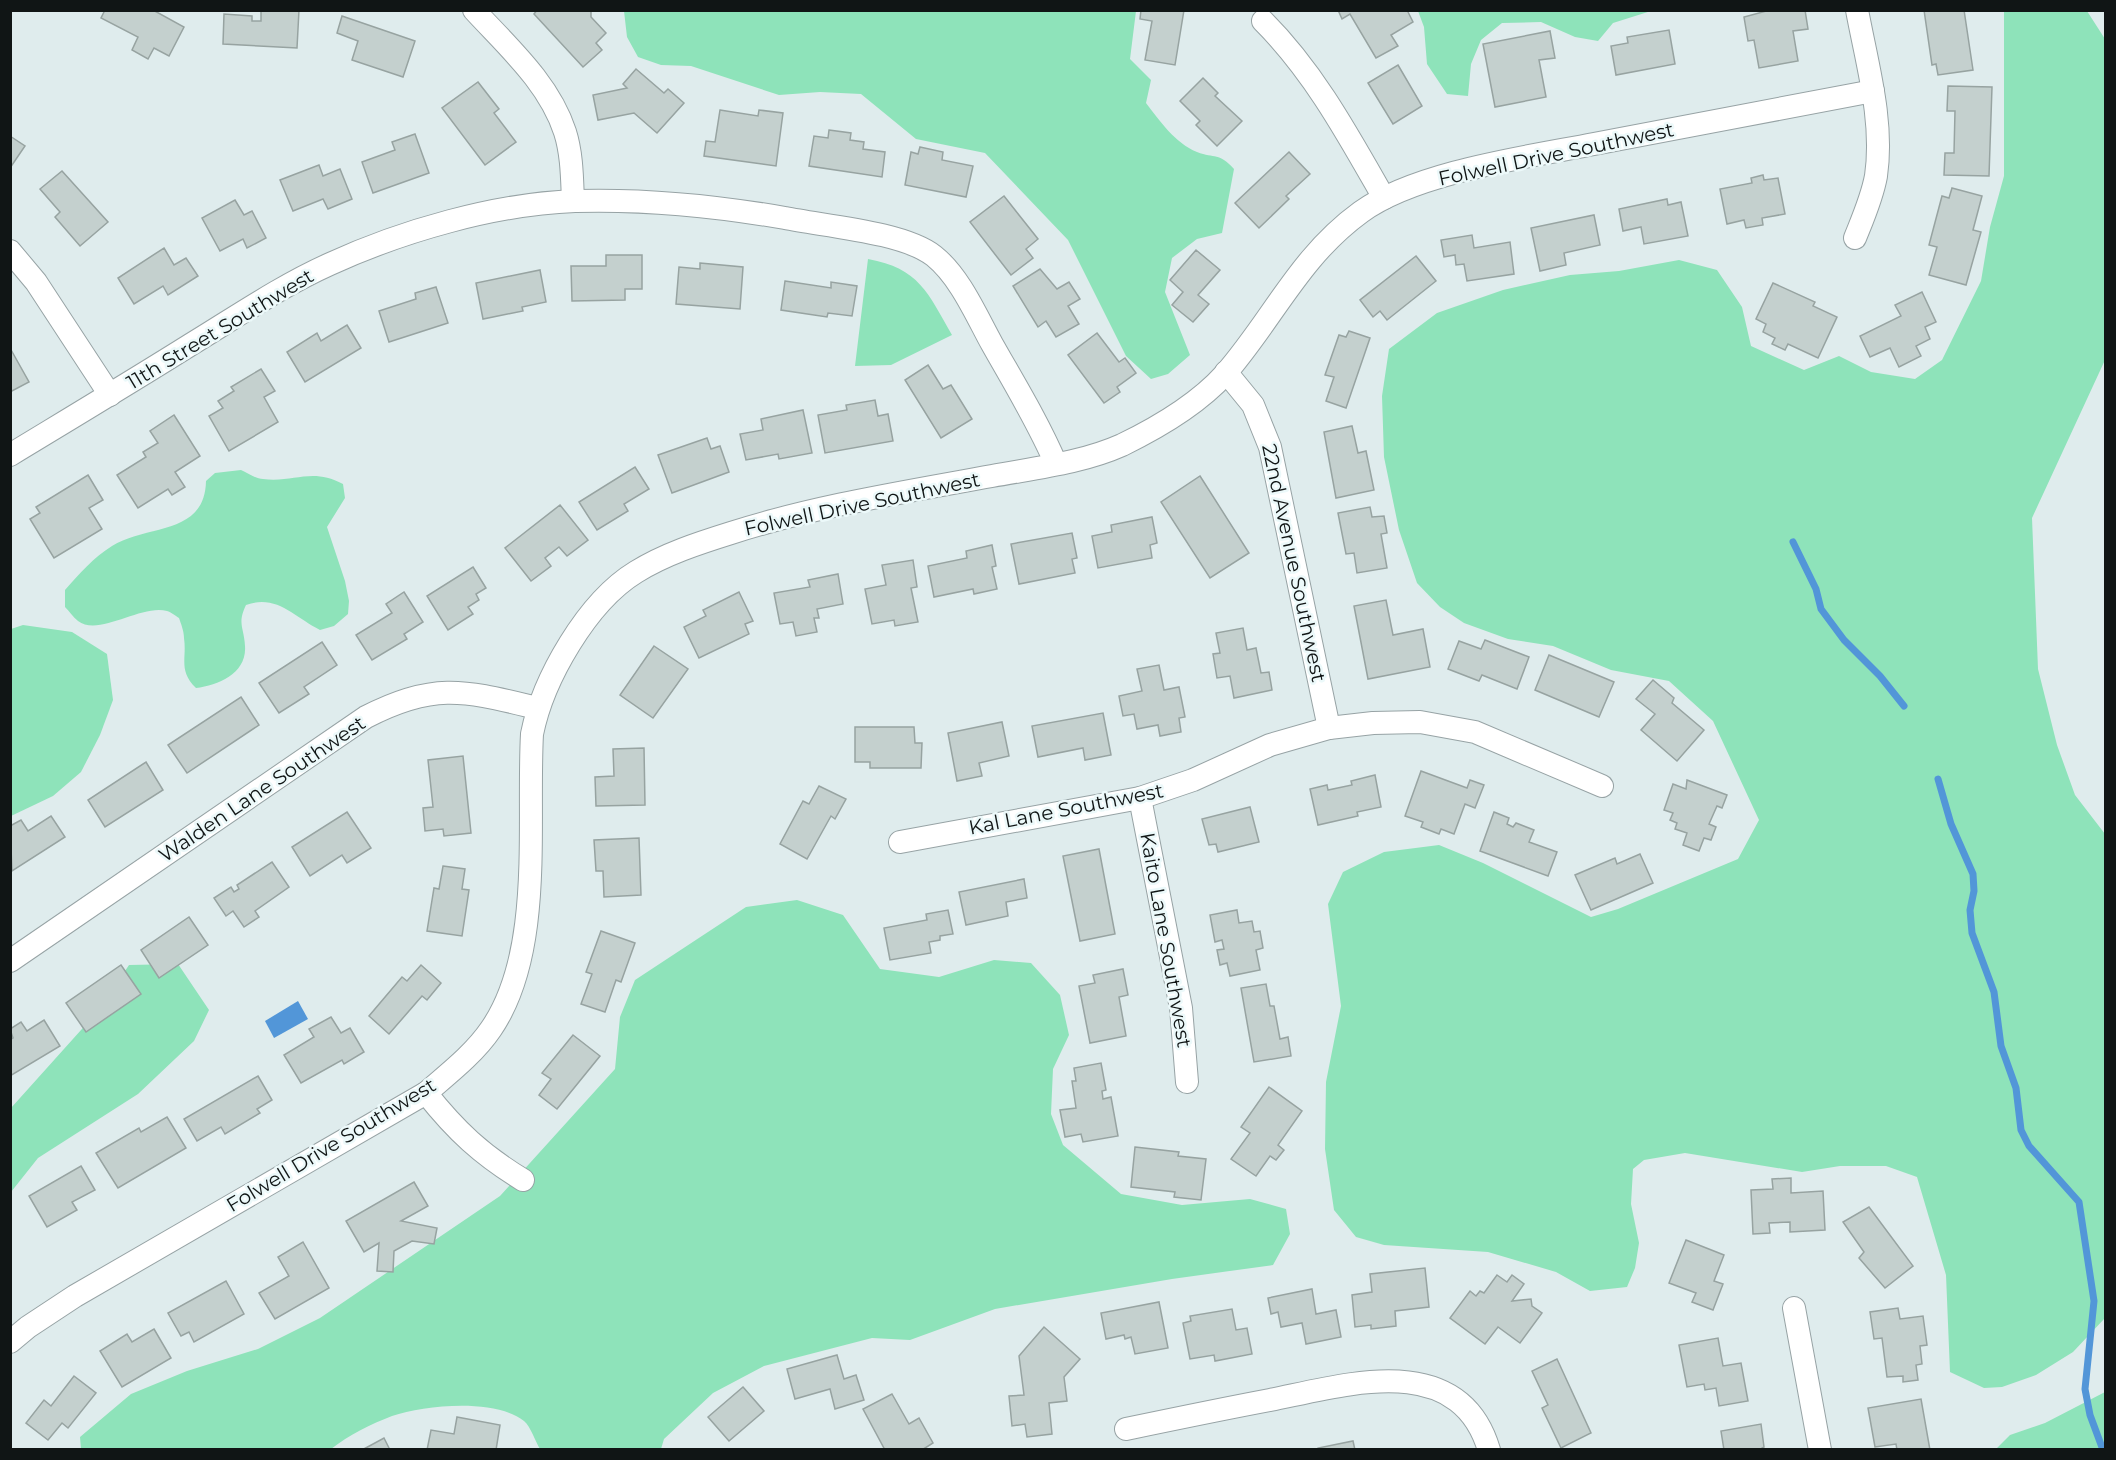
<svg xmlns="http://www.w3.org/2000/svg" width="2116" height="1460" font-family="Montserrat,sans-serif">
<rect width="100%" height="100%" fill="#dfeced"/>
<g fill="#8ee3ba">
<path d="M624,11H1136L1130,59L1151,80L1146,103C1160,121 1175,143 1197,152C1215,159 1219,152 1234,169L1222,233L1197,239L1172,258L1165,292L1190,355L1168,374L1151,379L1126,356L1068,240L985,153L916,139L861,94L820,92L779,95L691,66L661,65L638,57L627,37Z"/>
<path d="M1418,11V10L1651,11L1613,23L1598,41L1575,37L1541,22L1502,23L1481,40L1471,64L1468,96L1447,94L1427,64L1424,27Z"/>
<path d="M2004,11H2087L2105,39V360L2032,518L2038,669L2057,745L2075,795L2105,834V1318L2073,1352L2036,1375L2002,1387L1984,1388L1950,1372L1946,1275L1917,1177L1886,1166H1840L1802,1172L1685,1153L1644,1160L1633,1169L1631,1204L1639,1243L1635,1268L1627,1287L1590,1291L1556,1272L1488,1252L1384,1245L1356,1237L1334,1210L1325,1149L1326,1082L1341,1006L1328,904L1343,872L1384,852L1439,845L1483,863L1591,917L1618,909L1738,859L1759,820L1713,721L1669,681L1611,670L1553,646L1508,639L1464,623L1440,607L1417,583L1399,530L1384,457L1382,396L1389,349L1437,313L1503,290L1570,275L1619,271L1679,260L1717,270L1742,307L1751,346L1804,370L1839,356L1871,372L1915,379L1942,360L1981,281L1990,227L2004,176Z"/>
<path d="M868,259C919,268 928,293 952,335L891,365L855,366Z"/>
<path d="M241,470C248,473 256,479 263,479C294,483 312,467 343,484L345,498L327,527L345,581L349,601L348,614L334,626L320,630C294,617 277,594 246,605C237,624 244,627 245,646C247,673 219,685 196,688C178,670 187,659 184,638C184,631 181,624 179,618C176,616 171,612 167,611C141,604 99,637 78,621C73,617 69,611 65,607V590C79,574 94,557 112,546C147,524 205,536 206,481L215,473Z"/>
<path d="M23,625L72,632L107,654L113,700L100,735L81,772L53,796L11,816V629Z"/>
<path d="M797,900L843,915L880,969L939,977L994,960L1031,963L1060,995L1069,1035L1053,1069L1051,1114L1063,1145L1121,1194L1182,1205L1250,1199L1286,1209L1290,1234L1273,1265L1172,1279L995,1309L910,1340L872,1338L764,1366L713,1393L664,1439L661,1449H540C535,1441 531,1427 524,1421C495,1398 425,1405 392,1416C371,1424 349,1435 331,1449H81L80,1437L131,1394L187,1371L258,1349L320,1318L500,1196L615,1069L620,1017L635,980L746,907Z"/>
<path d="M178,964L209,1010L194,1041L138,1094L38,1158L11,1192V1108L99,1010L129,965Z"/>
<path d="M2105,1392V1449H1996L2010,1435L2045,1423Z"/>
</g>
<path fill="#5296d8" d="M298,1001L308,1019L274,1038L265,1021Z"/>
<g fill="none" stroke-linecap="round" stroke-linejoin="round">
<g stroke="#5296d8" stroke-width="7">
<path d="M1793,542L1816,589L1821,609L1844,640L1880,676L1904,706"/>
<path d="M1938,779L1951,824L1973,874L1974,891L1970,910L1972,933L1994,992L2001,1046L2016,1088L2021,1130L2029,1146L2079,1202L2094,1301L2085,1389L2090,1415L2103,1450"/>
</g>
</g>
<g fill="#c4d0ce" stroke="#97a3a1" stroke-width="1.5">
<path d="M105,10H153L184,27L169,56L154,48L148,59L132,50L138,37L101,18Z"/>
<path d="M261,10H299L297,48L223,44L224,14L252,16V21H261Z"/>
<path d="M537,10H591V17L606,33L596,43L602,50L583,67L534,14Z"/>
<path d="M1141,10H1184L1175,65L1145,60L1152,21L1140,19Z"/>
<path d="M1338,10H1407L1413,22L1391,35L1398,46L1376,58L1350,14L1342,19Z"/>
<path d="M1770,10H1805L1808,29L1793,31L1798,61L1759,68L1754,40L1748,41L1744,17Z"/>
<path d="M1924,10H1964L1973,70L1938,75L1936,64L1932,65Z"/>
<path d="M342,16L415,41L403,77L352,60L358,41L337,33Z"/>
<path d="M1669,30L1675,64L1616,75L1611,46L1628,43L1627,37Z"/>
<path d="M1550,31L1555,58L1539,60L1546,97L1495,107L1483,44Z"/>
<path d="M1398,65L1422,106L1393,124L1368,83Z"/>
<path d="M636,69L664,93L668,89L684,103L657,133L634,113L598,120L593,95L627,88L623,84Z"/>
<path d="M1203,78L1218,93L1215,96L1242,121L1217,146L1196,125L1200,121L1180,101Z"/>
<path d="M478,82L499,109L494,113L516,142L485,165L442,108Z"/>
<path d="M1948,86L1992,87L1989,176L1944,175L1945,153H1954L1955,111H1947Z"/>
<path d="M720,110L758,116L759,110L783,113L776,166L704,156L706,141L715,142Z"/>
<path d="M829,130L851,133L850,140L864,142L863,149L885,152L882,177L809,166L814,136L828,138Z"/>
<path d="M415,134L429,173L373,193L362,162L395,150L392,142Z"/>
<path d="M10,136L25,146L10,168Z"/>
<path d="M920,147L943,152L942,160L973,166L966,197L905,185L911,152L918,154Z"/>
<path d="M1289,152L1310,174L1286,196L1289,199L1259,228L1235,203Z"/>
<path d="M319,165L323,176L340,169L352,199L328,209L323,199L293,211L280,180Z"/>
<path d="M62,171L108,222L80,246L55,217L60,212L40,189Z"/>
<path d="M1763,175L1764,180L1778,178L1785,214L1762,218L1763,225L1746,228L1744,220L1727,224L1720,189L1752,183L1751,178Z"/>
<path d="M1952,188L1982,196L1973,230L1981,232L1966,285L1929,275L1937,247L1929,245L1942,196L1949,198Z"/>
<path d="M1004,196L1038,239L1026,249L1033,258L1011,275L970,222Z"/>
<path d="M1667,199L1668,205L1681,202L1688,236L1644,244L1641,227L1623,231L1619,209Z"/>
<path d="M235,200L244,215L252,211L266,238L247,248L243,239L220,251L202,218Z"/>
<path d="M1594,215L1600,245L1564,253L1566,265L1540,271L1531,228Z"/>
<path d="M1472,235L1474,248L1510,242L1514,274L1467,281L1464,264L1456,265L1455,255L1444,257L1441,240Z"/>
<path d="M164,248L174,265L186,258L198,276L168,295L163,286L134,304L118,278Z"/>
<path d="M1196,250L1220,270L1198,295L1209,304L1193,322L1172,305L1183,292L1170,280Z"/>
<path d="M606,255H642V289H625V300L572,301L571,266H606Z"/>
<path d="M1416,256L1436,281L1387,320L1380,311L1373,317L1360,300Z"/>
<path d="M700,263L743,267L740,309L676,304L679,267L700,269Z"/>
<path d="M1040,269L1057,289L1069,282L1080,299L1068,306L1079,324L1056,337L1046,321L1038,327L1013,286Z"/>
<path d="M540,270L546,302L522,307L523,311L483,319L476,283Z"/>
<path d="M785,281L831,288V282L857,286L852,316L828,313L827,317L781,310Z"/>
<path d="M1773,283L1815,302L1813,306L1837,317L1818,358L1788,344L1785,350L1772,344L1775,338L1763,332L1766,324L1756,319Z"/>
<path d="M436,287L448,323L389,342L379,311L416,299L415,293Z"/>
<path d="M1922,292L1936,322L1925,327L1930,339L1916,346L1921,356L1899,367L1890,348L1870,357L1860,336L1901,316L1895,305Z"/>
<path d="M347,325L361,348L305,382L287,352L317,333L321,341Z"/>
<path d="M1349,331L1370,338L1346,408L1326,401L1334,377L1325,375L1339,335L1346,337Z"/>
<path d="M1097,333L1119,362L1125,358L1136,373L1117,387L1120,392L1104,403L1068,355Z"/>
<path d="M10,348L29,382L10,392Z"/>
<path d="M928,365L943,389L951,385L972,419L941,438L905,380Z"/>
<path d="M261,369L275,391L264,397L278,422L229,451L209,416L223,408L218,401L234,391L231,387Z"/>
<path d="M875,400L878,416L888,414L893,441L825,453L818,415L847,410L846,405Z"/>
<path d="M803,410L812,453L779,459L778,454L746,460L740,434L763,430L761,419Z"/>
<path d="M174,415L200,456L175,472L185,487L172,495L168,489L138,508L117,475L146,457L143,452L158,443L150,431Z"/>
<path d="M1352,426L1358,453L1366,451L1374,490L1336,498L1324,432Z"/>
<path d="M707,438L711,449L720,446L729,472L672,493L658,455Z"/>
<path d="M635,467L649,489L624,504L628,511L597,530L579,502Z"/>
<path d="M88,475L103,500L89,508L102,529L54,558L30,519L40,513L36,507Z"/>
<path d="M1200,476L1249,553L1210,578L1161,502Z"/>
<path d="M560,505L588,540L567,556L559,547L545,558L551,566L531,581L505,548Z"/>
<path d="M1370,507L1372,517L1384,516L1387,533L1381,534L1387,568L1357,573L1354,553L1346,554L1338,513Z"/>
<path d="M1152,517L1157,543L1150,545L1152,558L1098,568L1092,536L1112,532L1111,525Z"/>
<path d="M1072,533L1077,558L1072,559L1075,573L1019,584L1011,544Z"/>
<path d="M992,545L996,566L992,567L997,589L974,594L973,589L934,597L928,566L967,558L966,551Z"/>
<path d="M913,560L917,587L911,588L918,622L895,626L894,620L872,624L865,589L886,585L882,565Z"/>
<path d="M473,567L486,588L476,594L479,600L468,607L473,614L448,630L427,596Z"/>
<path d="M838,574L843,604L817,609L819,618H814L817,632L796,636L793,622L780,624L774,593L810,587L808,580Z"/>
<path d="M404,592L423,622L404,634L407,639L372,660L356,635L392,613L386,604Z"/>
<path d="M739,592L753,621L745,624L749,634L699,658L684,627L706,616L703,610Z"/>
<path d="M1386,600L1393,635L1423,629L1430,667L1368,679L1354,606Z"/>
<path d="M1243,628L1247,650L1256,648L1261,673L1269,672L1272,690L1234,698L1230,676L1217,678L1213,654L1220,653L1216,633Z"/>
<path d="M1485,640L1529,657L1517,689L1482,675L1479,681L1448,669L1459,641L1481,649Z"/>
<path d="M322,642L337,665L304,687L309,694L279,713L259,683Z"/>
<path d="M654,646L688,669L653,718L620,695Z"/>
<path d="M1549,655L1614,682L1599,717L1535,690Z"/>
<path d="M1159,665L1164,690L1179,687L1185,717L1179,718L1181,732L1160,736L1158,725L1137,729L1134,714L1123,716L1119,696L1142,691L1137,669Z"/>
<path d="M1653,680L1674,698L1672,703L1704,730L1677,761L1641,730L1655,714L1636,699Z"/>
<path d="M241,697L259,725L187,773L168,745Z"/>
<path d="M1103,713L1111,755L1085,760L1083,748L1038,757L1032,726Z"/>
<path d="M1002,722L1009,756L979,763L982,776L957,781L948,733Z"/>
<path d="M855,727H914L915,743H922L921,768H870V762H855Z"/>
<path d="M644,748L645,805L596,806L595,777L614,776L613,749Z"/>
<path d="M463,756L471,833L444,836L443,829L425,831L423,808L433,807L428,760Z"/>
<path d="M146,762L163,790L105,827L88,800Z"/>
<path d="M1421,771L1467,788L1470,780L1484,785L1475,808L1465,804L1454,834L1441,829L1439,834L1421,827L1423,822L1405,816Z"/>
<path d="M1375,775L1381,807L1357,812L1358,816L1318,825L1310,789L1327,785L1328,790L1352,785L1351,781Z"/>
<path d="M1687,780L1727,795L1722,808L1717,806L1709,824L1716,827L1711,840L1704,838L1699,851L1683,845L1687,833L1675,829L1677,823L1670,820L1673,813L1664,810L1673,784L1686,789Z"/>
<path d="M819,786L846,799L835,819L831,816L807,859L780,844L803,801L809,804Z"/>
<path d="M1250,807L1259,842L1218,852L1216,844L1209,845L1202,819Z"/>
<path d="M347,812L371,848L347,863L342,855L310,876L292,847Z"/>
<path d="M1494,812L1509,818L1507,824L1513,827L1516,823L1534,830L1529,842L1557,852L1548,876L1480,851Z"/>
<path d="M51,816L65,837L12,871L10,826L21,820L28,831Z"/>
<path d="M639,838L641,895L604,897L603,871H596L594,840Z"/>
<path d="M1099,849L1115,934L1080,941L1063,856Z"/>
<path d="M1640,854L1653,883L1591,910L1575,875L1615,858L1617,864Z"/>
<path d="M272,862L289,887L255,911L259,917L244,927L233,911L226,916L214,898L231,887L234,892L239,889L237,885Z"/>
<path d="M443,866L465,869L462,889L469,890L462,936L427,931L434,888L439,889Z"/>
<path d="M1024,879L1027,898L1006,902L1008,916L966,925L959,892Z"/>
<path d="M948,910L953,934L940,936V940L929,942L931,953L890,960L884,928L927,920L926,914Z"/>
<path d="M1237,910L1239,923L1252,921L1254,932L1260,931L1263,948L1256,950L1260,970L1230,976L1227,963L1220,965L1217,950L1224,949L1222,940L1215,942L1210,915Z"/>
<path d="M189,917L208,945L159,978L141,950Z"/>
<path d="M601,931L635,943L621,982L616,980L605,1012L581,1004L592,974L586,972Z"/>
<path d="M121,965L141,994L86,1032L66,1003Z"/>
<path d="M421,965L441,983L427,1000L422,996L389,1034L369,1016L402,977L407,981Z"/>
<path d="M1123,969L1128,995L1119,997L1126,1036L1090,1043L1079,986L1095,983L1093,975Z"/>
<path d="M1266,984L1270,1006H1274L1280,1039L1288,1037L1291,1056L1254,1062L1241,988Z"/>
<path d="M331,1017L341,1033L350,1028L364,1052L344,1064L342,1060L301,1083L284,1055L314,1037L309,1029Z"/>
<path d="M44,1020L60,1046L10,1076V1040L13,1038L10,1029L21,1022L27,1031Z"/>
<path d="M573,1035L600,1056L557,1109L539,1095L551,1079L542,1073Z"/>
<path d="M1101,1063L1106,1090L1102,1091L1103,1099L1111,1097L1118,1136L1083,1142L1081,1134L1065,1137L1060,1110L1076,1108L1072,1081H1076L1074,1068Z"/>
<path d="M258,1076L272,1100L257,1109L260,1113L225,1134L221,1127L197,1141L184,1119Z"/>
<path d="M1269,1087L1302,1111L1278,1145L1284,1150L1276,1160L1270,1156L1256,1176L1231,1159L1250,1133L1241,1127Z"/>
<path d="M167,1117L186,1148L118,1188L96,1153L139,1128L141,1132Z"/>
<path d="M1135,1147L1179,1152L1178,1156L1206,1159L1201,1200L1174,1197L1175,1192L1131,1187Z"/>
<path d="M81,1166L95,1190L72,1202L77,1210L47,1227L29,1196Z"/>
<path d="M1791,1178V1193L1823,1191L1825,1230L1790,1232V1222L1769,1223L1770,1233L1753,1234L1751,1190L1773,1189L1772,1179Z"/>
<path d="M414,1182L428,1206L401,1221L437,1228L434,1244L412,1241L394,1251L393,1272L377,1271L379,1243L364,1252L346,1221Z"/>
<path d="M1869,1207L1913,1266L1885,1288L1859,1258L1864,1252L1843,1222Z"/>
<path d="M1686,1240L1724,1255L1714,1281L1723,1284L1713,1310L1692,1302L1696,1293L1669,1283Z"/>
<path d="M303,1242L329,1288L275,1319L259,1293L289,1276L278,1257Z"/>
<path d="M1425,1268L1429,1307L1395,1311L1396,1326L1371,1329V1325L1355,1327L1352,1295L1372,1292L1370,1274Z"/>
<path d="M1497,1275L1507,1282L1512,1275L1524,1284L1512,1301L1531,1299L1532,1306L1542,1313L1520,1343L1498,1327L1485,1344L1450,1318L1470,1291L1476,1296L1480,1291L1484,1293Z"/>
<path d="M226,1281L244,1314L194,1342L189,1332L181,1336L168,1313Z"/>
<path d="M1312,1289L1316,1314L1336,1310L1341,1337L1306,1344L1302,1323L1281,1327L1278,1312L1271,1314L1268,1298Z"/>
<path d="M1159,1302L1168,1348L1135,1354L1131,1337L1125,1339L1124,1335L1106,1339L1101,1313Z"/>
<path d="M1898,1308L1900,1319L1923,1316L1927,1345L1920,1346L1922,1364L1916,1365L1918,1380L1903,1382V1376L1887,1377L1882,1338L1874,1339L1870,1312Z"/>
<path d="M1232,1309L1236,1330L1247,1328L1252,1354L1215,1361L1214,1355L1190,1359L1183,1323L1191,1321L1190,1316Z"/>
<path d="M1044,1327L1080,1359L1064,1377L1067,1401L1049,1403L1052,1434L1027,1437L1025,1424L1012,1426L1009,1396L1024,1395L1019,1356Z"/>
<path d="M154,1329L171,1358L122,1387L100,1351L127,1334L132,1342Z"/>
<path d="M1718,1338L1723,1366L1741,1363L1748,1401L1719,1406L1716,1388L1705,1390L1704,1384L1687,1387L1679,1345Z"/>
<path d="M837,1355L844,1379L856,1375L864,1400L835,1409L830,1389L795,1399L787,1369Z"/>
<path d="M1557,1359L1591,1433L1561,1448L1542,1408L1548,1405L1532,1371Z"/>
<path d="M74,1376L96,1393L68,1428L62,1423L48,1440L26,1423L44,1400L51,1406Z"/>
<path d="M743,1387L764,1411L729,1441L708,1417Z"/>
<path d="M892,1394L909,1424L919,1418L933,1443L922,1450H885L863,1409Z"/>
<path d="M1921,1399L1930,1450H1897L1896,1444L1875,1447L1868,1408Z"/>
<path d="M457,1417L500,1425L496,1450H427L431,1430L454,1434Z"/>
<path d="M1761,1424L1764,1447L1759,1450H1724L1721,1431Z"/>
<path d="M384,1438L390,1450H362Z"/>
<path d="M1353,1441L1355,1450H1318V1448Z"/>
</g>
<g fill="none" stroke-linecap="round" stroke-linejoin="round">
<g stroke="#97a3a5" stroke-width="24">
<g id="minor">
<path d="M474,10C508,47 549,83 565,132C572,154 572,178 573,201"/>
<path d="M1263,21C1314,72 1348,135 1384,198"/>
<path d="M1855,238C1863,218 1872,198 1876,176C1884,121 1867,64 1857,10"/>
<path d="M10,251L36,282L110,395"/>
<path d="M1226,372L1253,405L1270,447L1329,728"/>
<path d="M10,455C71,418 131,382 190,345C236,317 281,286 330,264C402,231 495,204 575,201C645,199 716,206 785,218C824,226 904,232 934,256C960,277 976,315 992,344C1014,383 1038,422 1056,464"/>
<path d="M1140,798L1181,1008L1187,1082"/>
<path d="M900,842L1140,798L1193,780L1270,745L1329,728L1373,723L1420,722L1475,732L1602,786"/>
<path d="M10,961L366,717C435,681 466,691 537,708"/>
<path d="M426,1093C456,1131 482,1155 523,1180"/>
<path d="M1794,1308L1820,1450"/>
<path d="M10,1342L28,1327L75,1296L426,1093C448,1074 474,1054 491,1029C544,952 527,824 532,734C543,679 587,602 636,572C665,554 699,543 731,533C815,506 905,492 992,476C1035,468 1082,463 1122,445C1159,427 1198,404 1225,374C1273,319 1299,257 1361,212C1416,172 1527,157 1594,144C1687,126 1780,109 1873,91"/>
<path d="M1126,1429C1174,1419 1222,1409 1270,1400C1345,1385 1459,1349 1489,1450"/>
</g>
</g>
<use href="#minor" stroke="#fff" stroke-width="22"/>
</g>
<g text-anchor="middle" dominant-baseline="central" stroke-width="5" stroke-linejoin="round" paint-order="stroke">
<g font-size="20" fill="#101515" stroke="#ecf9fa">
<text transform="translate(1556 154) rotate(-12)">Folwell Drive Southwest</text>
<text transform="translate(220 329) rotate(-31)">11th Street Southwest</text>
<text transform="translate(862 504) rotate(-12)">Folwell Drive Southwest</text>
<text transform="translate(1294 563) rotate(78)">22nd Avenue Southwest</text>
<text transform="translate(262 789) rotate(-34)">Walden Lane Southwest</text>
<text transform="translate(1066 809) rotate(-11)">Kal Lane Southwest</text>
<text transform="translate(1166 940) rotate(80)">Kaito Lane Southwest</text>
<text transform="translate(331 1145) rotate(-31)">Folwell Drive Southwest</text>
</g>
</g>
<rect width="2116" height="1460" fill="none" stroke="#101515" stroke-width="24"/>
</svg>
